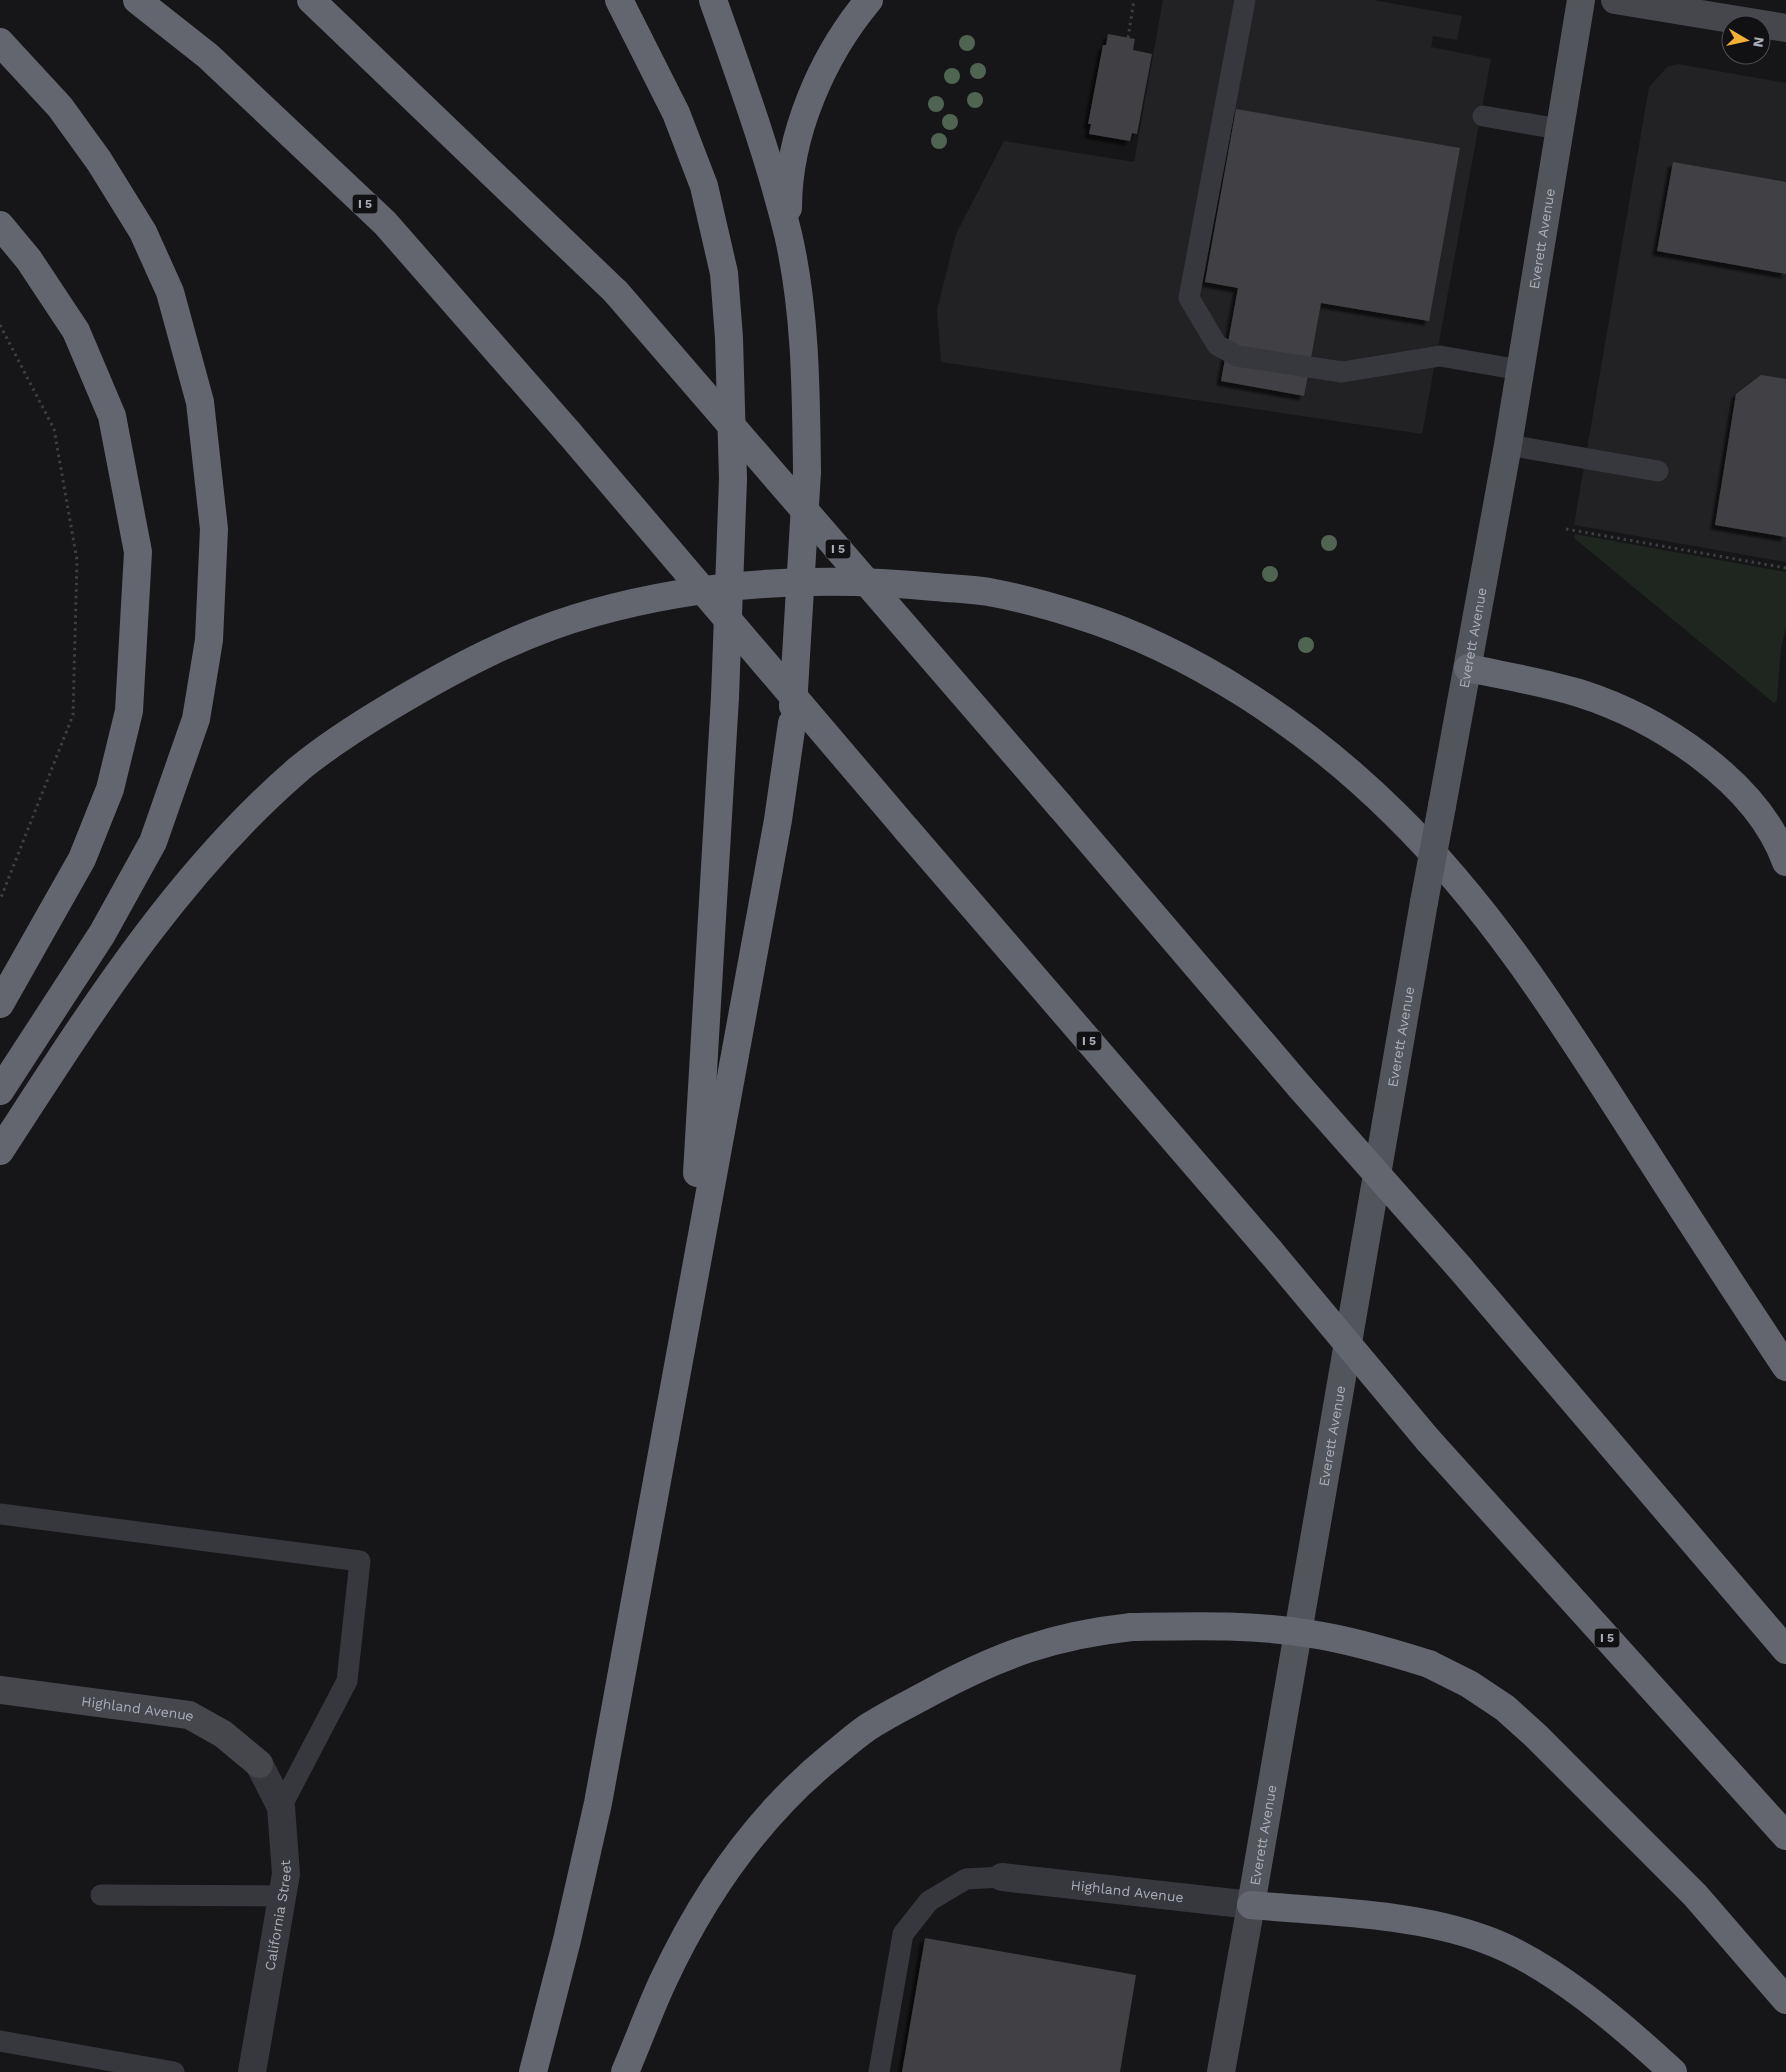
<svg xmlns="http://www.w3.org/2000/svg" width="1786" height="2072" font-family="'Work Sans',sans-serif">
<defs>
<filter id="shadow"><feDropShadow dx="-4.5" dy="4.5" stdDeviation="1" flood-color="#0009"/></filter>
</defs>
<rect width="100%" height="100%" fill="#161618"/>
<g fill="#222225">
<path d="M1163,0H1373L1462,16L1457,40L1433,36L1431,47L1491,59L1422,434L941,362L937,310L956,234L1004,141L1134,162Z"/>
<path d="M1678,64L1786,83V562L1574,525L1649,87L1667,67Z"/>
</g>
<path fill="#1e261f" d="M1575,534L1786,572V627L1781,649L1777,700L1774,703L1574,538Z"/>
<g fill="#404145" filter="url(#shadow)">
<path d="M1108,34L1135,39L1133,50L1152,54L1137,134L1132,133L1130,141L1089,134L1091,124H1088L1103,45H1106Z"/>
<path d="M1236,109L1460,148L1429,321L1321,303L1304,396L1221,381L1238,288L1205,282Z"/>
<path d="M1673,162L1786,182V274L1657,251Z"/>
<path d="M1761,375L1786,379V537L1715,525L1736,394Z"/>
<path d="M925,1938L1136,1975L1120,2072H902Z"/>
</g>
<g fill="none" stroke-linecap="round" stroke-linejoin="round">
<g stroke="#3d3f44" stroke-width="3" stroke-dasharray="2.5 4" stroke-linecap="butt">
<path d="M1128,38L1134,0"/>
<path d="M0,325L54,429L77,560L73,715L0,900"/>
<path d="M1566,529L1786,568"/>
</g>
<g stroke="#37383d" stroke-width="21">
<path d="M1245,0L1189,298L1217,345L1237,356L1342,372L1440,356L1520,370"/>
<path d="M1483,116L1559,129"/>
<path d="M1508,445L1658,471"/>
<path d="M0,1514L360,1561L347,1681L281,1807"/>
<path d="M101,1895L282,1896"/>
<path d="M0,2041L174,2072"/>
<path d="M879,2072L903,1934L929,1901L966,1879L1002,1877"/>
</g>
<g stroke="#37383d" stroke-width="28">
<path id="s1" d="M1002,1877L1251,1905"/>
<path id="s2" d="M252,2072L286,1874L281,1807L259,1764"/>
</g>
<g stroke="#45474d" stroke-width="28">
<path d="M1615,0L1786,28"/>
<path id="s3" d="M0,1690L189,1715L223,1734L259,1764"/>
<path d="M1221,2072L1251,1905"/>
</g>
<g stroke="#53555c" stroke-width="28">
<path id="s4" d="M1442,806L1508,445L1581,0"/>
<path id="s5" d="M1251,1905L1424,902"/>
</g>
<g stroke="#63666e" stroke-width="28">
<path d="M137,0L208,56L385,223L569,433"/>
<path d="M311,0L616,292"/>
<path d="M619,0L676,113L704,186L724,273L729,338L733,479"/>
<path d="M713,0C740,77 769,156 788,234C806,312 806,393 807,472"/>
<path d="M0,42L60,107L99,161L143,232L170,292L200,402L214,529L209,640L196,719L153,842L102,934L0,1091"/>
<path d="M788,208C788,135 822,56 869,0"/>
<path d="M0,225L29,260L76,331L112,416L138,552L129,711L110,789L82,859L0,1004"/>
<path d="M1468,668C1505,676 1543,682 1579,693C1658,718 1757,781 1786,862"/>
<path d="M1060,806L1300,1087"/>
<path d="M907,830L1270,1251"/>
<path d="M0,1151C88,1016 176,874 300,768C327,746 358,726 388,708C453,669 520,633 593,613C703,582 821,576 935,587C954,589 975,589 994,593C1021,598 1049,606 1075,614C1193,650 1308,728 1395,814C1487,904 1555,1010 1624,1118C1677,1201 1731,1284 1786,1367"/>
<path d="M697,1173L725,697"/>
<path d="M1460,1268L1786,1650"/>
<path d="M1428,1440L1786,1836"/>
<path d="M1429,1664L1469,1684L1505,1708L1536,1736L1695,1895L1786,2000"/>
<path d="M1251,1905C1327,1912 1413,1913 1484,1939C1550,1962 1622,2025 1673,2072"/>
<path d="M533,2072L567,1940L598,1803L778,820L792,723"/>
<path d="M625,2072C638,2042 649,2011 663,1981C704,1893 758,1815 834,1754C847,1744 859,1732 873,1724C892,1712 913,1702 933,1691C1000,1655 1055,1635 1132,1627"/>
</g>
<path stroke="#53555c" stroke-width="28" d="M1424,902L1442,806"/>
<g stroke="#63666e" stroke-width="28">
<path d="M616,292L1060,806"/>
<path d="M569,433L907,830"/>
<path d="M725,697L733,479"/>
<path d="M793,706L807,472"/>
<path d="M1300,1087L1460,1268"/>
<path d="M1270,1251L1428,1440"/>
<path d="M1132,1627C1191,1626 1252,1624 1311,1634C1351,1640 1391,1652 1429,1664"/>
</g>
</g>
<g fill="#506452">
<circle cx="967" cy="43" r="8"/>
<circle cx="978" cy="71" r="8"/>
<circle cx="952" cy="76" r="8"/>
<circle cx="975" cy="100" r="8"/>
<circle cx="936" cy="104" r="8"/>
<circle cx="950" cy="122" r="8"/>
<circle cx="939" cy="141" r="8"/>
<circle cx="1329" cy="543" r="8"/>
<circle cx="1270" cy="574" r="8"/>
<circle cx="1306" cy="645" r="8"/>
</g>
<g text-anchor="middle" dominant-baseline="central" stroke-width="4" stroke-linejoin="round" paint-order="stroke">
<g fill="#111113" stroke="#7b7e86" stroke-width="1">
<rect x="352.5" y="194.5" width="25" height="19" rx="4"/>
<rect x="825.5" y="539.5" width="25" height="19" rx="4"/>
<rect x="1076.5" y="1031.5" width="25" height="19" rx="4"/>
<rect x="1594.5" y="1628.5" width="25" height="19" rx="4"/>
</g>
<g font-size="12" font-weight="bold" fill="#a8adb8">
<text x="365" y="204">I 5</text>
<text x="838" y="549">I 5</text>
<text x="1089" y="1041">I 5</text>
<text x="1607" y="1638">I 5</text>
</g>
<g font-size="14" fill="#a8adb8" stroke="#111113">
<text stroke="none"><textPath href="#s4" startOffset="576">Everett Avenue</textPath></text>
<text stroke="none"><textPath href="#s4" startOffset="171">Everett Avenue</textPath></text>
<text stroke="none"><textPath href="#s5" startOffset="881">Everett Avenue</textPath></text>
<text stroke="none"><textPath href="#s5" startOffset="476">Everett Avenue</textPath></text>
<text stroke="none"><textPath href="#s3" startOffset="139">Highland Avenue</textPath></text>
<text stroke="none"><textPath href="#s5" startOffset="71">Everett Avenue</textPath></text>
<text stroke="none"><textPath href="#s1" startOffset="126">Highland Avenue</textPath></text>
<text stroke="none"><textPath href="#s2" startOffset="159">California Street</textPath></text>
</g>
</g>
<g transform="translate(1746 40) rotate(99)"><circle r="24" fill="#111113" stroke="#4d4f55"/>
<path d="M0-4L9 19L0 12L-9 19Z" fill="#f2b134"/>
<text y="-8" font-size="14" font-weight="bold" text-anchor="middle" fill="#a8adb8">N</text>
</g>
</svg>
